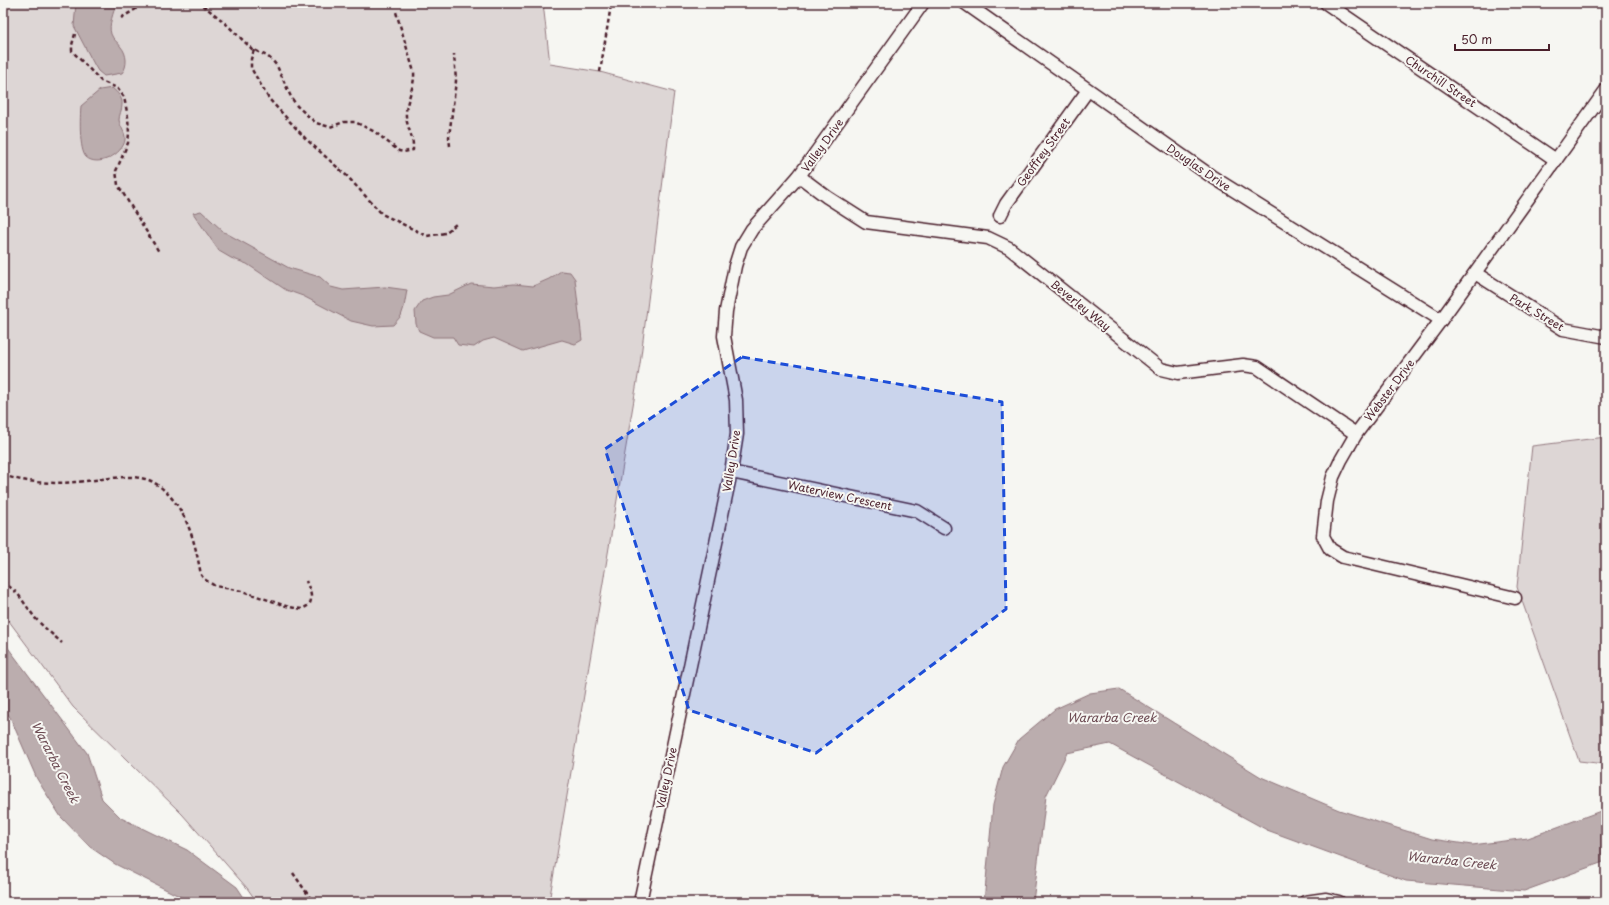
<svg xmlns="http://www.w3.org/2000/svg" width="1609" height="905" font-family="'Playpen Sans',sans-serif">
<rect width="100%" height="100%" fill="#f6f6f2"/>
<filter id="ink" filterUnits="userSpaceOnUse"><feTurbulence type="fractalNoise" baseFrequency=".025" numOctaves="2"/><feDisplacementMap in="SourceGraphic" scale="8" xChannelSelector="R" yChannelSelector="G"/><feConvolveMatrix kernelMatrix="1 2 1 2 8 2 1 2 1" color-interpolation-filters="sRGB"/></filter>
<g filter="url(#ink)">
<g fill="#ddd6d5" stroke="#947a80">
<path d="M3,3H543L550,64L600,72L674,92L640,364L549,902H257L247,888L182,814L73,707L3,613Z"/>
<path d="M1606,437V764L1579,761L1517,587L1532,446Z"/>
</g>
<g fill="#bbadae" stroke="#8e747a">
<path d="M76,3H116C114,13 108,24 111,34C113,40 118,42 121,47C127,54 128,66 122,73L104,76L98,71L95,66L74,26Z"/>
<path d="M112,88C117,92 123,98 122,105C122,110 119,115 119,120C120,127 126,133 125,140C123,154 98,168 86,157C79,150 80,117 81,106L100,90Z"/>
<path d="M201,211L224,232L289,268L320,277L331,287L343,290L385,287L407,290L404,307L401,316L393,325L373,326L351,321L303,296L286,290L247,264L231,258L219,251L193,213Z"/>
<path d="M561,271L570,272L575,279L582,340L575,344L562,340L523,351L494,338L483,341L474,347L458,345L453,337H433L419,331L416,324L415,311L422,301L433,297L448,295L471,284L494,286L514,284L533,286L549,279Z"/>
<path d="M3,641L87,753L102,799L121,818L187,850L237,887L247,902H187L185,899L115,864L90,847L61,817L37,779L10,717L3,708Z"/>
<path d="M1119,689L1261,777L1339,810L1432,839L1472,845L1528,838L1606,809V861L1524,891L1406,881L1267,830L1110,744L1067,753L1046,796L1033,902H984L993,805L1003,767L1019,739L1055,709L1090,693Z"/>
</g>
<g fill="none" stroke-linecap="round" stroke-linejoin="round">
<g stroke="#4a1f2b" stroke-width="15">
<g id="minor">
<path d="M965,3L1211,176L1441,320"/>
<path d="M1326,3L1556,160"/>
<path d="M799,176L827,197L866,222L988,238L1009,248L1161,369L1178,373L1243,365L1257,367L1356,434"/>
<path d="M1000,216L1006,204L1088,90"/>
<path d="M1475,273L1563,329L1606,337"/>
<path d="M731,472L917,511L944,528"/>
<path d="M1515,598L1343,557L1330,549L1323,536L1327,501L1333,477L1341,460L1356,434L1441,320L1606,90"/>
<path d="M640,902L731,472L737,434L736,400L724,336L726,311L735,266L741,247L752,229L799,176L923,3"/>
<path d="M1305,902L1326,899L1339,902"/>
</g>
</g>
<g stroke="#4a1f2b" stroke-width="2.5" stroke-dasharray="4 3" stroke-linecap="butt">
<path d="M196,3L205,7L223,21L252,49L267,56L272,60L277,66L291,97L297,106L316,123L330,127L344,122H355L375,132L399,151L404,152L413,150V146C413,135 405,124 406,112C407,98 415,87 414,72L396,12"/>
<path d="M121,18L146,3"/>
<path d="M75,34L72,45V51L101,81L117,88L124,97L128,117L129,133L128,143L116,171L118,185L159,252"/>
<path d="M254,50L251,59V68L269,99L306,139L347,176L382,214L427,236L445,233L456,224"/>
<path d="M600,72L611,5L617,4V3"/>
<path d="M450,146L449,137L456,81L454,54"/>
<path d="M3,475C26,483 51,484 75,482C96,481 132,472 151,481C169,490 182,510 189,528C195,543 198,559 201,575L204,579L215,586L242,591L289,607L302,609L309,605C314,597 309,589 306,581"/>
<path d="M3,581L18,594L35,618L44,627L62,643"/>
<path d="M293,873L313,902"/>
</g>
<use href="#minor" stroke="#f6f6f2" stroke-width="12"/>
</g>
</g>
<path fill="#1d4ed8" fill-opacity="0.2" stroke="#1d4ed8" stroke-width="3" stroke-dasharray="8 5" stroke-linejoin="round" d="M742,357L1002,402L1006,609L816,753L689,710L605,449Z"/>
<g text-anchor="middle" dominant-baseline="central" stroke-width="4" stroke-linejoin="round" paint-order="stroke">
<g font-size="11" fill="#4a1f2b" stroke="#f6f6f2">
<text transform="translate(1441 81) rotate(34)">Churchill Street</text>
<text transform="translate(822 145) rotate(-54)">Valley Drive</text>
<text transform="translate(1043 152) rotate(-54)">Geoffrey Street</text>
<text transform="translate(1199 167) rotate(34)">Douglas Drive</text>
<text transform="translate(1081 305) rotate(39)">Beverley Way</text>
<text transform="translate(1537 312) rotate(31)">Park Street</text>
<text transform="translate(1389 390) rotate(-53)">Webster Drive</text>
<text transform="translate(731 461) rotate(-81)">Valley Drive</text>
<text transform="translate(840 495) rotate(12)">Waterview Crescent</text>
<text transform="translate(666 778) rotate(-78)">Valley Drive</text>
</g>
<g font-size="12" font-style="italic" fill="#6c4a52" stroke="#f6f6f2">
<text x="1112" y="717">Wararba Creek</text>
<text transform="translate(56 762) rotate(63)">Wararba Creek</text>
<text transform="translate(1452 860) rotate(6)">Wararba Creek</text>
</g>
</g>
<rect width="1609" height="905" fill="none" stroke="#f6f6f2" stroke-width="16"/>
<rect x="8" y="8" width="1593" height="889" fill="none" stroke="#4a1f2b" stroke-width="1.5" filter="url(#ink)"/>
<path d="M1455 44v6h94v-6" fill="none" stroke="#4a1f2b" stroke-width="2"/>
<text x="1461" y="44" font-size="12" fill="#4a1f2b" stroke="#f6f6f2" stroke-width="3" paint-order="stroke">50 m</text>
</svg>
